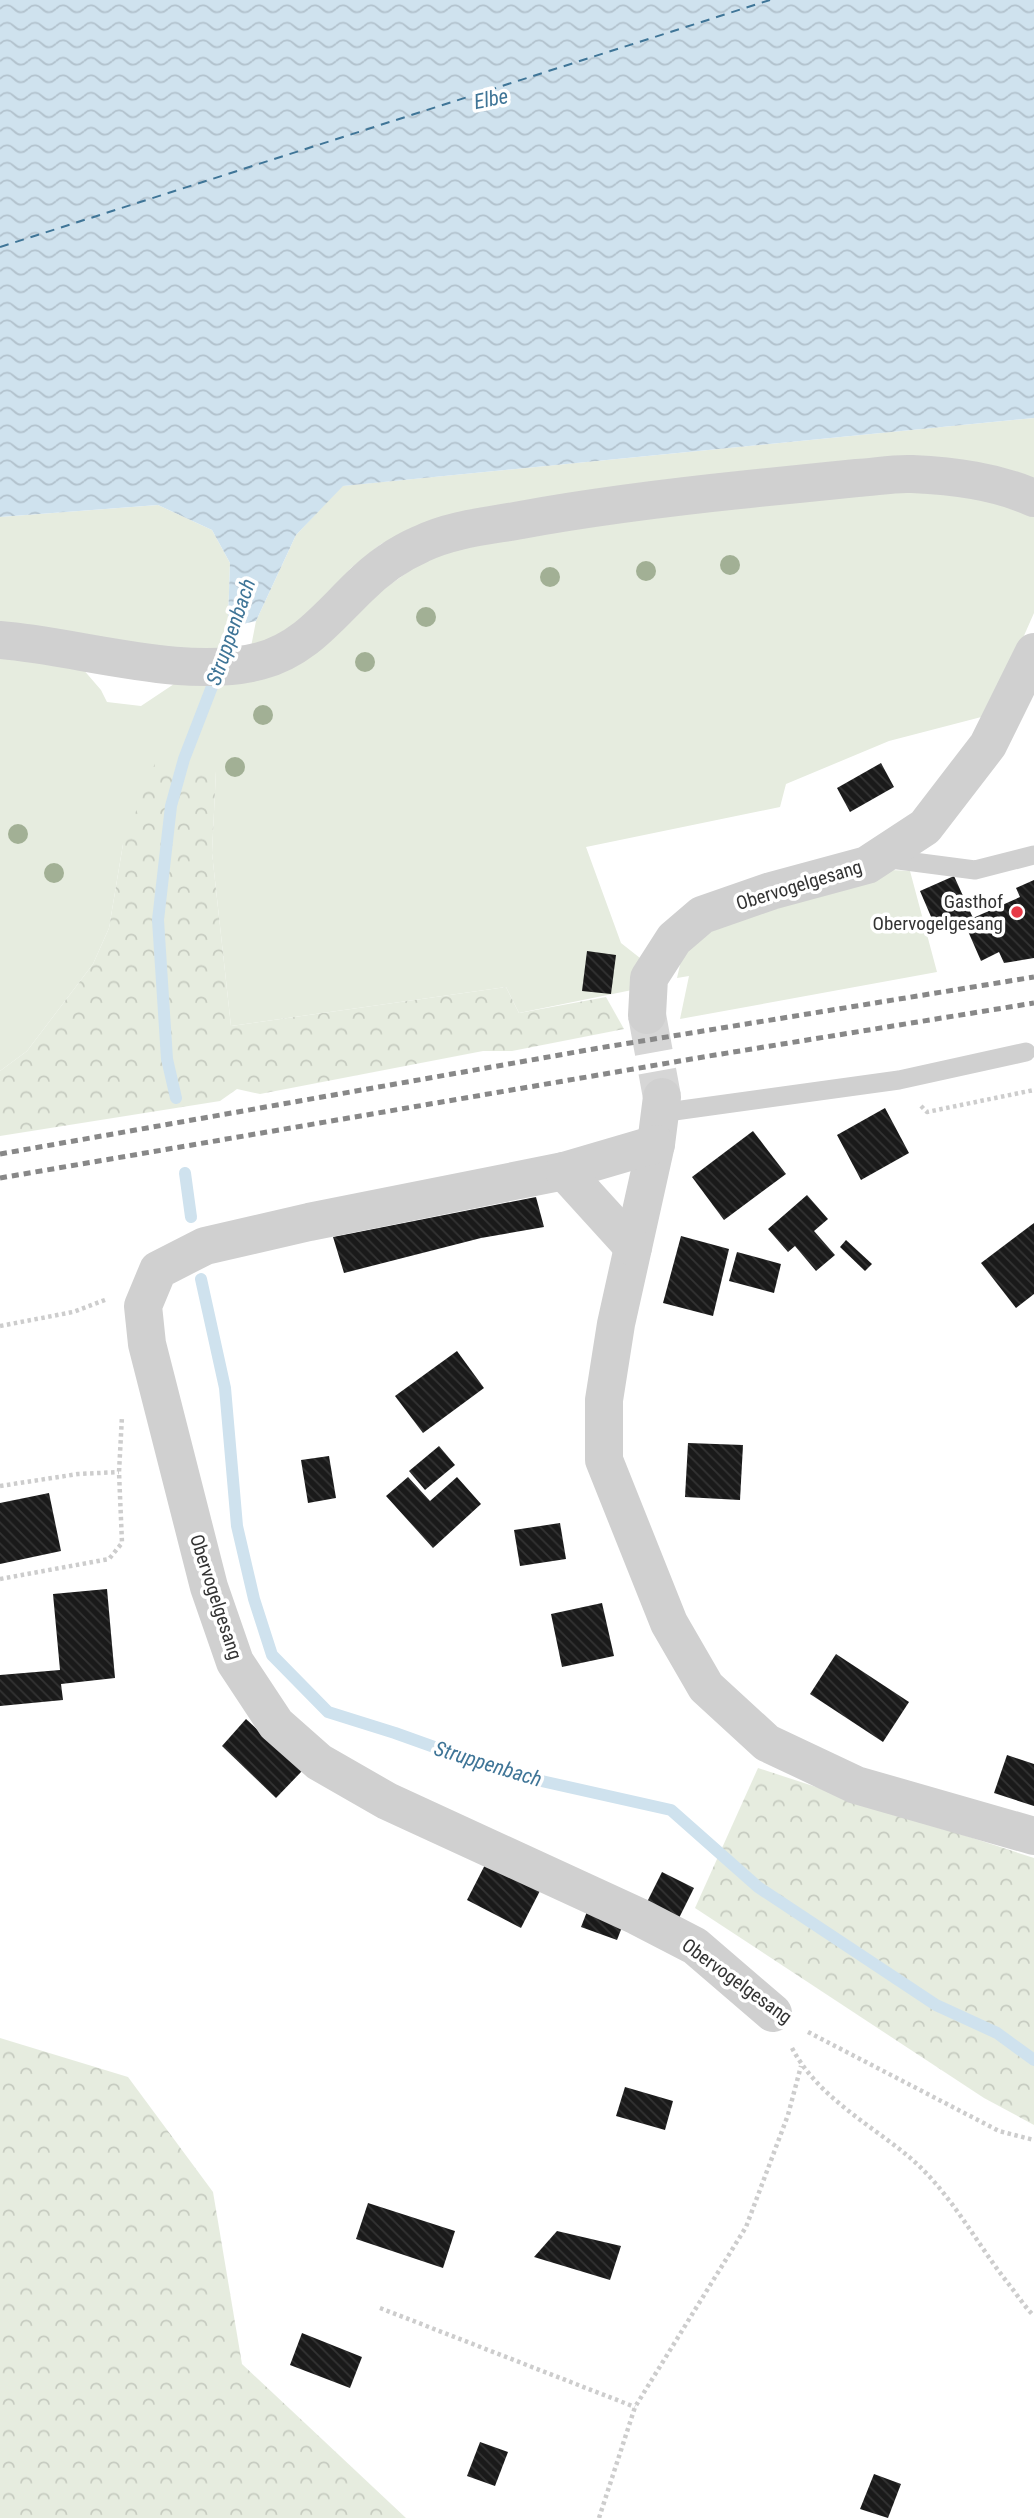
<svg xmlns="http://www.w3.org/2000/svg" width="1034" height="2518" font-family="'Roboto Condensed',sans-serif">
<defs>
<pattern id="forest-crowns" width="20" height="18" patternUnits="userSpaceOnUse" patternTransform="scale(1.75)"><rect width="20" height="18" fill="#e6ecdf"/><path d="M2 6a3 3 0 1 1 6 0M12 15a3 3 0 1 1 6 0" fill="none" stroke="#c6cbc0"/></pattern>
<pattern id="water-waves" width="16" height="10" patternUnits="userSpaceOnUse" patternTransform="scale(1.75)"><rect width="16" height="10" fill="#cfe2ee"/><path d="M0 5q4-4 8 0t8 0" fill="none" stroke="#b2c2cd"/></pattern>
<pattern id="building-back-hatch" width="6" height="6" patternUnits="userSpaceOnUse" patternTransform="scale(1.75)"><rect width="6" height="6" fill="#1a1a1a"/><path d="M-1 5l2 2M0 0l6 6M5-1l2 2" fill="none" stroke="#333"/></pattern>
</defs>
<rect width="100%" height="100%" fill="#fff"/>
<g fill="#e6ecdf">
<path d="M1034,418V482L420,528L381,544L351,568L303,625L250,652L256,621L296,535L342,486Z"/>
<path d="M912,487L974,492L1034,513V613L989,715L889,741L786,784L780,807L586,847L621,943L640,958L637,989L519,1013L506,987L231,1026L212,853L216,771L123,844L109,928L93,964L27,1051L0,1071V656L82,668L101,690L107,702L141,706L183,678L374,596L432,555L609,518Z"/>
<path d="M158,505L212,530L230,563L228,620L217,651L199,654L0,626V517Z"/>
<path d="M891,870L910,871L937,972L680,1019L689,976L677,978L682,956L701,932Z"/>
</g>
<g fill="url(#forest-crowns)">
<path d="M155,763L216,771L212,853L231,1026L506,987L519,1013L606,997L624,1029L512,1051H483L260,1094L237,1089L220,1101L0,1136V1071L27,1051L93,964L109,928L123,844Z"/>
<path d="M758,1768L1034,1858V2125L984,2098L695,1908Z"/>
<path d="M0,2038L128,2077L213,2192L242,2364L406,2518H0Z"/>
</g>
<path fill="url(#water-waves)" d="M0,0H1034V418L343,486L296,535L256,621L238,625L228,620L230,563L212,530L158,505L0,517Z"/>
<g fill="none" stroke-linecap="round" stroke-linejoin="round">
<g stroke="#cfe2ee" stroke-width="12">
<path d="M176,1098L167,1059L158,920L171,806L184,759L242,609"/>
<path d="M185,1173L191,1217"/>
<path d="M201,1279L225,1388L237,1526L254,1599L272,1655L328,1712L395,1733L510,1774L671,1810L758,1887L936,2005L997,2033L1034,2060"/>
</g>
<path stroke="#3f7597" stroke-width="2" stroke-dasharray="9 7" stroke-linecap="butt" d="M0,247L770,0"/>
</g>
<g fill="url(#building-back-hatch)">
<path d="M881,763L894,787L850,812L837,788Z"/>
<path d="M954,876L973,918L1020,897L1016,888L1034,880V958L1004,963L999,952L981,961L964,922L938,933L920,891Z"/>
<path d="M587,951L616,955L611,994L582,991Z"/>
<path d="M885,1108L909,1153L861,1180L837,1135Z"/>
<path d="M753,1131L786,1174L724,1220L692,1177Z"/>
<path d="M807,1195L828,1219L814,1231L835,1255L816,1271L795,1246L788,1252L768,1229Z"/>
<path d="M536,1197L544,1227L481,1238L344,1273L333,1237Z"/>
<path d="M1034,1223V1294L1016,1308L981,1263Z"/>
<path d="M681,1236L729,1249L713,1316L663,1303Z"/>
<path d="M846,1240L872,1264L865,1271L840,1247Z"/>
<path d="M737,1252L781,1264L774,1293L729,1281Z"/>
<path d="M457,1351L484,1388L423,1433L395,1396Z"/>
<path d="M688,1443L743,1445L740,1500L685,1497Z"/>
<path d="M439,1446L455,1465L425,1490L409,1471Z"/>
<path d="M329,1456L336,1498L308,1503L301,1460Z"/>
<path d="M408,1477L430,1501L457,1477L481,1504L433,1548L386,1496Z"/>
<path d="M49,1493L61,1551L0,1564V1503Z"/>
<path d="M560,1523L566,1559L520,1566L514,1530Z"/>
<path d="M107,1589L115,1678L61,1684L63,1700L0,1706V1675L60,1670L53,1594Z"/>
<path d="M602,1603L614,1656L562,1667L551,1614Z"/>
<path d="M836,1654L909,1702L883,1742L810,1694Z"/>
<path d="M246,1719L302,1771L276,1798L222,1746Z"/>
<path d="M1007,1755L1034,1764V1806L994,1793Z"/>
<path d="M490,1855L544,1883L521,1928L467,1900Z"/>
<path d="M662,1872L694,1888L679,1918L647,1902Z"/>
<path d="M588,1909L624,1922L617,1940L581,1927Z"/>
<path d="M625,2087L673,2101L665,2130L616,2116Z"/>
<path d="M368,2203L455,2231L443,2268L356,2239Z"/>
<path d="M557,2231L621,2246L610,2280L534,2257Z"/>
<path d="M302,2333L362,2357L350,2388L290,2365Z"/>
<path d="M480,2442L508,2452L495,2486L467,2476Z"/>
<path d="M874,2474L901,2484L888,2518L860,2509Z"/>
</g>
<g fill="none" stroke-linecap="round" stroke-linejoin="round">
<path stroke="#d6d6d6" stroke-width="38" stroke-dasharray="38 19" stroke-linecap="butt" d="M647,1015L662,1097"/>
<g stroke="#cdcdcd" stroke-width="4.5" stroke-dasharray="3.5 3.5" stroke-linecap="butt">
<path d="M921,1106L927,1112L1034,1090"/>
<path d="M0,1326L73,1312L105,1300"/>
<path d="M0,1486L78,1474L119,1472"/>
<path d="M0,1579L109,1559L122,1543L119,1472L122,1416"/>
<path d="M808,2032L999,2131L1034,2140"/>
<path d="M792,2048C817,2096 868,2123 908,2156C949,2190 975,2241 1007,2282C1016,2293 1024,2306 1034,2316"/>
<path d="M380,2308L635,2407"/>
<path d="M599,2518L635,2407L746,2227L788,2115L801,2066"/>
</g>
<g stroke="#d0d0d0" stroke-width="19">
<path d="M883,858L975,870L1034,855"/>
<path d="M660,1113L899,1080L1026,1052"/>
</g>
<g stroke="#d0d0d0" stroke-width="38">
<path d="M0,640C78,646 184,681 260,661C303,650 328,617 359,587C376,570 398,554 421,544C452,529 488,526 521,520C597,506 672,497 749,489C785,485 821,482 857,478C875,477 894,473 912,474C954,476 995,481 1034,498"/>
<path d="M647,1015L649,978L674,939L702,915L771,891L867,865L925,827L988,745L1034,652"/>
<path d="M662,1097L656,1144L616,1324L604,1400V1460L669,1623L706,1687L767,1743L856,1785L1034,1836"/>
<path d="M656,1144L564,1171L309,1222L205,1246L158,1270L143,1306L147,1344L209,1587L235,1662L276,1724L319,1762L387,1801L637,1916L695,1946L773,2013"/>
<path d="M564,1171L633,1247"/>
</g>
<g stroke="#888" stroke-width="5" stroke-dasharray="7 5" stroke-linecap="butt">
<path d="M0,1154L599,1048L1034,977"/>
<path d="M0,1178L709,1056L1034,1003"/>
</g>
</g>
<g fill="#a2b095">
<circle cx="730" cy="565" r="10"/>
<circle cx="646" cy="571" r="10"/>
<circle cx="550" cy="577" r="10"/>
<circle cx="426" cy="617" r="10"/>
<circle cx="365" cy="662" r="10"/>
<circle cx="263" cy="715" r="10"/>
<circle cx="235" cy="767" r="10"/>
<circle cx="18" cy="834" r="10"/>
<circle cx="54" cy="873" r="10"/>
</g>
<circle fill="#e63946" stroke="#fff" stroke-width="2.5" cx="1017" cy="912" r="7"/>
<g text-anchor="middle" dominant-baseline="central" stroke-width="7" stroke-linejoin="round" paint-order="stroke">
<g font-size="19" fill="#333" stroke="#fff">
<text transform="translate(799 885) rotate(-17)">Obervogelgesang</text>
<text transform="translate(216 1597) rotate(72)">Obervogelgesang</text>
<text transform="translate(737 1981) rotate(36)">Obervogelgesang</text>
</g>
<g font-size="19" fill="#333" stroke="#fff" text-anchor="end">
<text x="1003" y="901">Gasthof<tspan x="1003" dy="22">Obervogelgesang</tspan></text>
</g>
<g font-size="21" font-style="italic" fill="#3f7597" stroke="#fff">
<text transform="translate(491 99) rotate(-11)">Elbe</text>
<text transform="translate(231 632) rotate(-71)">Struppenbach</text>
<text transform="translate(488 1764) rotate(17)">Struppenbach</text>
</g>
</g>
</svg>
